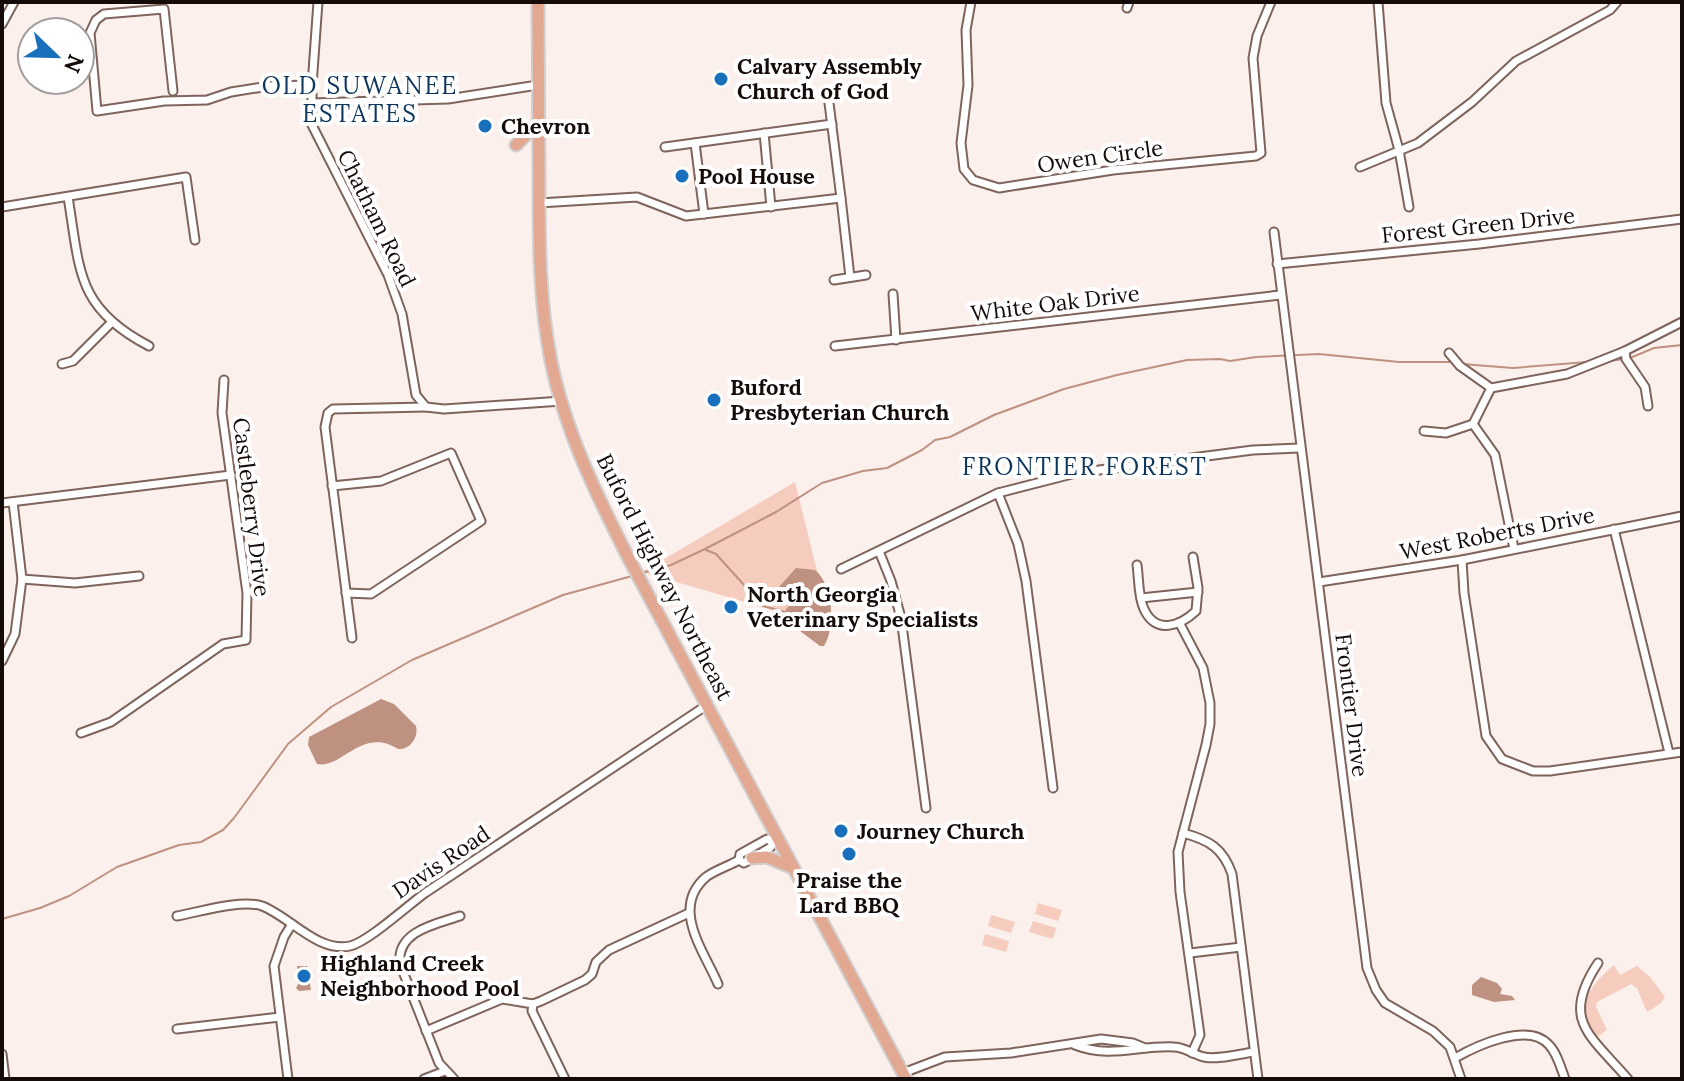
<svg xmlns="http://www.w3.org/2000/svg" width="1684" height="1081" font-family="Lora,serif">
<rect width="100%" height="100%" fill="#fcf0ec"/>
<g fill="#f5ccbe">
<path d="M795,482L831,627L642,572Z"/>
<path d="M1038,903L1062,910L1058,921L1035,914Z"/>
<path d="M991,915L1015,922L1011,933L988,926Z"/>
<path d="M1033,921L1056,928L1053,939L1029,932Z"/>
<path d="M985,934L1009,941L1006,952L982,945Z"/>
<path d="M1614,965L1620,975L1637,966L1650,977L1665,997L1660,1004L1647,1012L1637,988L1631,984L1597,1002L1596,1007L1607,1030L1597,1037C1573,1006 1589,987 1614,965Z"/>
</g>
<g fill="#be9180">
<path d="M796,568L815,570C833,584 836,628 824,646H820L788,622L784,616L786,609L795,600L784,594L779,587Z"/>
<path d="M381,699L394,704L416,726C419,737 410,750 398,749C362,726 342,769 317,764L308,745L309,737Z"/>
<path d="M297,966H307L311,990L299,991L296,988L300,981Z"/>
<path d="M1481,977L1497,983L1502,989L1500,994L1512,996L1515,1000L1494,1002L1472,995V985Z"/>
</g>
<g fill="none" stroke-linecap="round" stroke-linejoin="round">
<g stroke="#be9180" stroke-width="2">
<path d="M1630,358L1654,348L1682,345"/>
<path d="M1610,361L1623,359"/>
<path d="M1462,364L1513,368L1587,362"/>
<path d="M706,550L716,554L763,606L785,612"/>
<path d="M642,573L671,565L705,549L776,512L822,483L863,471L887,468L922,450L935,440L950,437L994,415L1064,389L1117,375L1187,360L1220,359L1230,361L1256,357L1319,354L1399,362H1452"/>
<path d="M2,919L40,908L69,896L117,867L179,845L201,842L223,830L234,818L288,744L331,707L412,660L563,595L632,576"/>
</g>
<g stroke="#7e645b" stroke-width="11">
<g id="street">
<path d="M318,2L312,85V125L388,275L402,314L416,395L426,407L444,409L562,401"/>
<path d="M971,2L966,30L968,85L961,143L964,169L973,180L999,188L1113,170L1256,156L1261,153L1253,58L1257,36L1271,2"/>
<path d="M1378,2L1386,103L1399,150L1409,207"/>
<path d="M1127,8L1129,2"/>
<path d="M2,24L14,2"/>
<path d="M173,91L164,9L104,14L96,20L90,33L97,111L164,101L207,100L231,92L269,86L312,85"/>
<path d="M312,103L448,99L538,85"/>
<path d="M764,133L771,207"/>
<path d="M695,143L704,214"/>
<path d="M665,147L832,124"/>
<path d="M1360,167L1418,143L1472,102L1516,61L1610,10L1617,2"/>
<path d="M68,197C80,270 76,308 149,346"/>
<path d="M841,198L850,277"/>
<path d="M539,203L637,197L686,216L841,198L829,103"/>
<path d="M2,207L186,177L195,240"/>
<path d="M1274,232L1367,968L1376,990L1385,1003L1433,1031L1450,1047L1461,1079"/>
<path d="M1277,264L1479,244L1682,219"/>
<path d="M834,280L866,275"/>
<path d="M893,294L896,340"/>
<path d="M835,346L1280,295"/>
<path d="M1625,351L1626,359L1645,387L1648,406"/>
<path d="M1449,353L1460,366L1491,388"/>
<path d="M62,364L73,361L111,323"/>
<path d="M1491,388L1567,374L1625,351L1682,322"/>
<path d="M1473,424L1495,455L1514,549"/>
<path d="M1424,431L1446,433L1473,424L1491,388"/>
<path d="M332,486L381,481L451,453L481,521L371,594L346,593"/>
<path d="M998,493L1018,544L1026,581L1053,788"/>
<path d="M2,503L231,475"/>
<path d="M1614,529L1669,753"/>
<path d="M879,551L891,581L901,618L926,808"/>
<path d="M1462,560L1464,593L1486,736L1502,759L1533,771H1550L1682,752"/>
<path d="M1137,565C1139,578 1138,597 1144,609C1156,635 1180,626 1196,611L1198,588L1193,557"/>
<path d="M841,569L998,493L1076,473L1253,450L1299,448"/>
<path d="M22,579L75,583L139,576"/>
<path d="M1319,582L1462,560L1682,516"/>
<path d="M1141,598L1198,592"/>
<path d="M1180,624L1203,668L1210,703V724L1206,745L1178,852L1180,892L1200,1035L1192,1053"/>
<path d="M352,638L325,427L328,413L333,409L426,407"/>
<path d="M2,661L15,634L22,579L13,502"/>
<path d="M81,733L111,722L223,644L246,640L247,593L222,413L224,380"/>
<path d="M1183,833C1209,840 1223,848 1232,874L1258,1079"/>
<path d="M739,860L740,854L767,839L773,842"/>
<path d="M177,916C199,912 241,899 262,906C289,916 318,953 350,946C368,942 407,906 425,893L707,705"/>
<path d="M1190,953L1241,947"/>
<path d="M1598,963C1560,1020 1590,1035 1628,1079"/>
<path d="M718,984C704,951 670,908 706,877C715,870 729,866 739,860L744,863L771,847L773,842L778,839"/>
<path d="M533,1004L532,1011L565,1079"/>
<path d="M177,1029L280,1017"/>
<path d="M426,1031L502,999L533,1004L541,1001L585,980L592,974L596,962L609,950L689,913"/>
<path d="M1075,1045C1111,1059 1139,1045 1174,1047C1185,1047 1194,1055 1204,1057C1218,1060 1239,1054 1254,1052"/>
<path d="M2,1054L5,1079"/>
<path d="M1455,1058C1476,1046 1529,1021 1549,1045C1557,1053 1561,1068 1565,1079"/>
<path d="M903,1073L945,1057L1011,1053L1101,1039L1133,1043L1145,1048"/>
<path d="M288,1079L274,966L284,937L292,924"/>
<path d="M424,1079L445,1071"/>
<path d="M454,1079L439,1063L400,964C396,931 436,924 460,916"/>
</g>
</g>
<g stroke="#d0cece" stroke-width="15">
<g id="primary">
<path d="M538,2C538,61 539,120 539,179C539,240 539,301 551,361C565,431 597,496 629,559L906,1079"/>
<path d="M516,145L539,122"/>
<path d="M752,858L767,857L793,868"/>
</g>
</g>
<use href="#street" stroke="#fff" stroke-width="7"/>
<use href="#primary" stroke="#e2a892" stroke-width="11"/>
</g>
<g fill="#1870bd" stroke="#fff" stroke-width="3">
<circle cx="721" cy="79" r="8"/>
<circle cx="485" cy="126" r="8"/>
<circle cx="682" cy="176" r="8"/>
<circle cx="714" cy="400" r="8"/>
<circle cx="731" cy="607" r="8"/>
<circle cx="841" cy="831" r="8"/>
<circle cx="849" cy="854" r="8"/>
<circle cx="304" cy="976" r="8"/>
</g>
<g text-anchor="middle" dominant-baseline="central" stroke-width="8" stroke-linejoin="round" paint-order="stroke">
<g font-size="22" font-weight="bold" fill="#150c09" stroke="#fff" text-anchor="start">
<text x="737" y="66">Calvary Assembly<tspan x="737" dy="25">Church of God</tspan></text>
<text x="501" y="126">Chevron</text>
<text x="698" y="176">Pool House</text>
<text x="730" y="387">Buford<tspan x="730" dy="25">Presbyterian Church</tspan></text>
<text x="747" y="594">North Georgia<tspan x="747" dy="25">Veterinary Specialists</tspan></text>
<text x="857" y="831">Journey Church</text>
<text x="849" y="880" text-anchor="middle">Praise the<tspan x="849" dy="25">Lard BBQ</tspan></text>
<text x="320" y="963">Highland Creek<tspan x="320" dy="25">Neighborhood Pool</tspan></text>
</g>
<g font-size="22" fill="#150c09" stroke="#fff">
<text transform="translate(1100 156) rotate(-8)">Owen Circle</text>
<text transform="translate(377 218) rotate(64)">Chatham Road</text>
<text transform="translate(1478 225) rotate(-6)">Forest Green Drive</text>
<text transform="translate(1055 303) rotate(-7)">White Oak Drive</text>
<text transform="translate(252 507) rotate(83)">Castleberry Drive</text>
<text transform="translate(1497 533) rotate(-11)">West Roberts Drive</text>
<text transform="translate(665 577) rotate(63)">Buford Highway Northeast</text>
<text transform="translate(1352 705) rotate(83)">Frontier Drive</text>
<text transform="translate(441 862) rotate(-34)">Davis Road</text>
</g>
<g font-size="24" letter-spacing="2" fill="#0e365c" stroke="#fff">
<text x="360" y="85">OLD SUWANEE<tspan x="360" dy="28">ESTATES</tspan></text>
<text x="1085" y="466">FRONTIER FOREST</text>
</g>
</g>
<rect width="1684" height="1081" fill="none" stroke="#150c09" stroke-width="8"/>
<g transform="translate(56 56) rotate(113)"><circle r="38" fill="#ffffff" stroke="#a19e9d" stroke-width="2"/>
<path d="M0-6L14 30L0 20L-14 30Z" fill="#1870bd"/>
<text y="-12" font-size="22" font-weight="bold" text-anchor="middle" fill="#150c09">N</text>
</g>
</svg>
